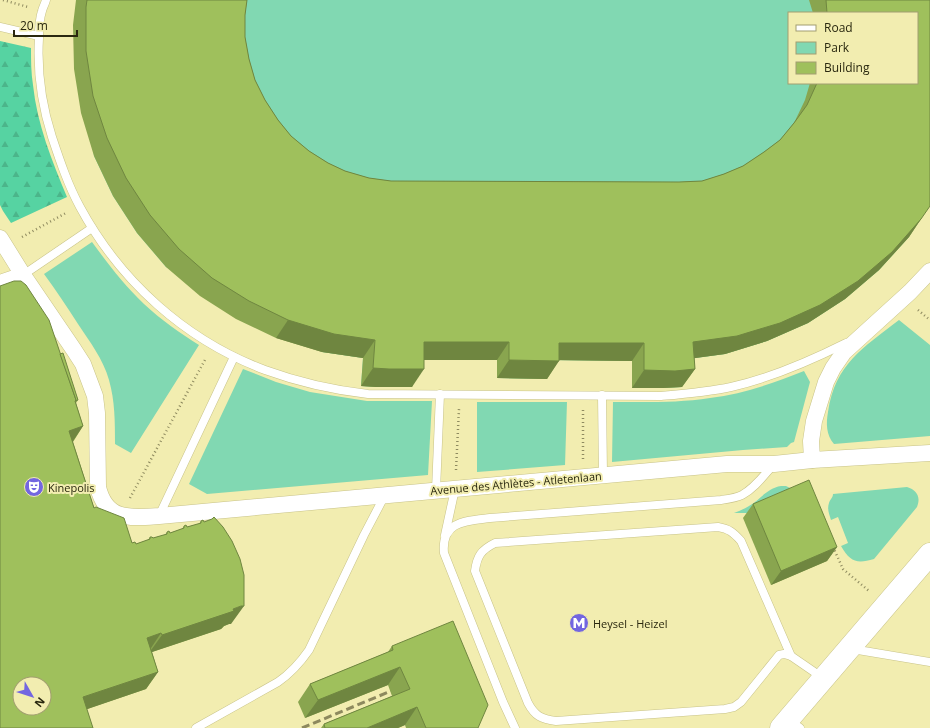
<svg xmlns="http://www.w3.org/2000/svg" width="930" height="728" font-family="'Open Sans',sans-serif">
<defs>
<pattern id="forest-firs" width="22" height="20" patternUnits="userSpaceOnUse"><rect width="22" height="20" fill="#56d3a2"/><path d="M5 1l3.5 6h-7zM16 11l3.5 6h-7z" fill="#4bb58a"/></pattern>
</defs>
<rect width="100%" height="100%" fill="#f2edb0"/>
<g fill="#81d8b2" fill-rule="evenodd">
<path d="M76,0H930L909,237L879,270L845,299L808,323L767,341L738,350L725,354L681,360L682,387L663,388H632V361L547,360V379L497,378V360H412V387H376L361,386L363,358L322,352L166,267L137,233L113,196L94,156ZM789,13H917V83H789Z"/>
<path d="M92,242C108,264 124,285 144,304C161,320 180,333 199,345L131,453L115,444C115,422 115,401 109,380C103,359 90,342 78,324C67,307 56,290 44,274Z"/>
<path d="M899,320L930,345V436L834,444C826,435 826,423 828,412C835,364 863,348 899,320Z"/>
<path d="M243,369L276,382L310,392L367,401H432L428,475L207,494L189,484Z"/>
<path d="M804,371L810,382L794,442L791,443L787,447L743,450L612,462L613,402C645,402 678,403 710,398C743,394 774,383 804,371Z"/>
<path d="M477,402H567L565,465L477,472Z"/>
<path d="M781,486H786L794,490L749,513H734C739,511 744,509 749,506C760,500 767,488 781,486Z"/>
<path d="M907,487C917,490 921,497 917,507L874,559C857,564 850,562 841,546L848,543L838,517L831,520C829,514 827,509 829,503C830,499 833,498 833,494Z"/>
</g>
<path fill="url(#forest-firs)" d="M0,41L31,48C31,60 31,73 33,85C37,124 52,161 67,197L11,223L3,211L0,205Z"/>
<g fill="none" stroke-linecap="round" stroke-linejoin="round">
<g stroke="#c8c388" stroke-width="9">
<g id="lane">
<path d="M46,0C45,4 43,7 42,11C39,20 39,29 39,38C37,71 42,106 52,137C60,161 68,185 80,207C120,281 185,340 265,370C298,382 333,390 368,394L661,396C684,394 708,392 731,387C771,378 810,361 846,343"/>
<path d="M0,27L39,36"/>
<path d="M23,275L92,228"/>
<path d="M602,395L603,475"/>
<path d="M436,490L440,394"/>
<path d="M159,516L234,357"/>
<path d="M718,527C729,529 733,532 741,541L791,656L784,654L779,655L741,702L734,707L725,709L556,721C541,719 535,716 528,703L475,571C477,556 481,550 495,543Z"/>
<path d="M445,535L455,489"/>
<path d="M852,649L930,662"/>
<path d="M791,656L823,678"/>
<path d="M789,720L800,728"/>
<path d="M196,728L278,682C291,673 300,663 309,650L364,535L385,495"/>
<path d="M515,728L503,702L444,553C441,521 466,521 490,518L721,500C728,499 736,498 742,495C755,488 764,475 774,464"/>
</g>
</g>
<g stroke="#c8c388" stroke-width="17">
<g id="street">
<path d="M0,238L23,275L74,350L83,364L95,396L97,413L98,487C106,521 130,518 159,516L727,464H774L812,460L930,453"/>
<path d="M0,283L23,275"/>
<path d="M812,460L811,441L814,421L826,382L833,368L844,352L910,292L930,271"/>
</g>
</g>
<g stroke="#c8c388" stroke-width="23">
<path id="secondary" d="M781,728L930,554"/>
</g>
<g stroke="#8e8a5f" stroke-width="2.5" stroke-dasharray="1 3" stroke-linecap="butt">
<path d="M3,0L28,7"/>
<path d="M22,237L66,213"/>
<path d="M918,310L930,320"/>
<path d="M583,410V459"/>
<path d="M456,470L459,409"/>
<path d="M130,498L206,358"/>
<path d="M833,547L843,569L869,591"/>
</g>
<use href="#lane" stroke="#fff" stroke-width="8"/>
<use href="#street" stroke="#fff" stroke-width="16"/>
<use href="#secondary" stroke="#fff" stroke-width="22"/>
<path stroke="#8d895e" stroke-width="3" stroke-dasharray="8 4" stroke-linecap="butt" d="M302,728L391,691"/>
</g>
<g fill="#89a54f">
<path d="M76,0H247L245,15V37L249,59L255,80L265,100L278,120L291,136L309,151L328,163L345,171L369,178L391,181L679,182L702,181L724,174L743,166L764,152L780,140L794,123L805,100L810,83H917V13H813L809,0H930L921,219L909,237L879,270L845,299L808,323L767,341L725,354L694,358L695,369L682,387L663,388H632V361L559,360L547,379L497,378V360H424L412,387H376L361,386L363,358L322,352L276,338L236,319L200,296L166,267L137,233L113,196L94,156L81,113L74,69L73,25Z"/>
<path d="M60,354L78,400L76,403L83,426L73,442L94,508L132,543L136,544L148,540L150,537L153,538L165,535L167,532L170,533L182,529L184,526L187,527L199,524L201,521L231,624H229L224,626L221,629L152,652L158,672L146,689L87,709L0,728Z"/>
<path d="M753,504L837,547L827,561L771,585L743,518Z"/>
<path d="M392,646L478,728H406L405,725L398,728H321L324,724L392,696L388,685L305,718L298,702L310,684L388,652Z"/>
</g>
<g fill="#6f8640">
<path d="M921,219L909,237L879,270L845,299L808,323L767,341L738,350L725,354L681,360L693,342Z"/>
<path d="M288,320L375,340L363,358L322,352L276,338Z"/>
<path d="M424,342H509L497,360H412Z"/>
<path d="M559,343H644L632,361L547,360Z"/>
<path d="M509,360L559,361L547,379L497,378Z"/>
<path d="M373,368L424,369L412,387H376L361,386Z"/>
<path d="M695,369L682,387L663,388H632L644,370Z"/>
<path d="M83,426L71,444L69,431Z"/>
<path d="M837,547L827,561L771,585L781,571Z"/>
<path d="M241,606H244L231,624H229L224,626L221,629L149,653L162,635Z"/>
<path d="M161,633L149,651L147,638Z"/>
<path d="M400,667L388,685L305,718L318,700Z"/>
<path d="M158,672L146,689L70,715L83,697Z"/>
<path d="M417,707L405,725L398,728H367Z"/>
</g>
<g fill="#9fc05c" stroke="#6f8640" fill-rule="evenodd">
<path d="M87,0H247L245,15V37L249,59L255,80L265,100L278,120L291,136L309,151L328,163L345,171L369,178L391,181L679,182L702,181L724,174L743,166L764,152L780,140L794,123L807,105L817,83H917V13H827L826,0H930V206L921,219L892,252L858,281L820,305L780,323L750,332L737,336L693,342L695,369L675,371L644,370V343H559V361L509,360V342H424V369H389L373,368L375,340L334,334L288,320L249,301L212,278L179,249L150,215L126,178L107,138L93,96L86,51V7Z"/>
<path d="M14,281H21L26,285L49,320L76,400L75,401L83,426L69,431L94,508L96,507L124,518L132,543L135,542L136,544L150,539V537H152L153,538L167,534V532L169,531L170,533L184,528V526L186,525L187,527L201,523V521L203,520L204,522L212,519L214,517L223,527L232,541L240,559L244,575V606H241L233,609L234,611L162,635L161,633L147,638L158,672L83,697L93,728H0V286ZM20,684H44V708H20Z"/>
<path d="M63,353L78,400L75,401L76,400L60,354Z"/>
<path d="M809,480L837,547L781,571L753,504Z"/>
<path d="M453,621L488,705L478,728H426L417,707L367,728H325L324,724L410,689L400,667L318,700L310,684L393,650L392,646Z"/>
</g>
<defs>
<g id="theatre-disc" transform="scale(1)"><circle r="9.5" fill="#7366e0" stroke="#f2edb0"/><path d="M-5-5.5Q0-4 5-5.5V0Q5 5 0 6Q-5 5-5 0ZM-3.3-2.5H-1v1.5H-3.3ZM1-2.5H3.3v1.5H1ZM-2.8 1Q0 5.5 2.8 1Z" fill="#fff"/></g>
<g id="metro-disc" transform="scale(1)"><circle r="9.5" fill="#7366e0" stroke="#f2edb0"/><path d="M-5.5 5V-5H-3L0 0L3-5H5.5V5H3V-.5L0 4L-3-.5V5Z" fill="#fff"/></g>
</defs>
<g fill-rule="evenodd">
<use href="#theatre-disc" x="34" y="487"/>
<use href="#metro-disc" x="579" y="623"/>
</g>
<g text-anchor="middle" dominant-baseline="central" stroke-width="4" stroke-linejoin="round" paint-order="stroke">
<g font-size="11" fill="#2a280f" stroke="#f2edb0">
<text transform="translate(516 483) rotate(-5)">Avenue des Athlètes - Atletenlaan</text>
</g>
<g font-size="11" fill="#2a280f" stroke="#f2edb0" text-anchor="start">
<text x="48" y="487">Kinepolis</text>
<text x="593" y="623">Heysel - Heizel</text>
</g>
</g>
<rect x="788" y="12" width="130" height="72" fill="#f2edb0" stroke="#a29e70"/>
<rect x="796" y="25" width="20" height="6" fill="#ffffff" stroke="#a29e70"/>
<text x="824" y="32" font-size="12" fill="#2a280f">Road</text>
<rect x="796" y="42" width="20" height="12" fill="#81d8b2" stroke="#a29e70"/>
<text x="824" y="52" font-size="12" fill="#2a280f">Park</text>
<rect x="796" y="62" width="20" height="12" fill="#9fc05c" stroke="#a29e70"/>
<text x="824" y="72" font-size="12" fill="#2a280f">Building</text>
<g transform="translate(32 696) rotate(129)"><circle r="19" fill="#f2edb0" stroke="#a29e70"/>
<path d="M0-3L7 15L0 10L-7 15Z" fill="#7366e0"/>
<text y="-6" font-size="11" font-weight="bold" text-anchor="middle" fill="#2a280f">N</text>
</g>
<path d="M14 30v6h63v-6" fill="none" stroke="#2a280f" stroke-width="2"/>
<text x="20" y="30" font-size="12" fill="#2a280f" stroke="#f2edb0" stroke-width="3" paint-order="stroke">20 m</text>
</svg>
